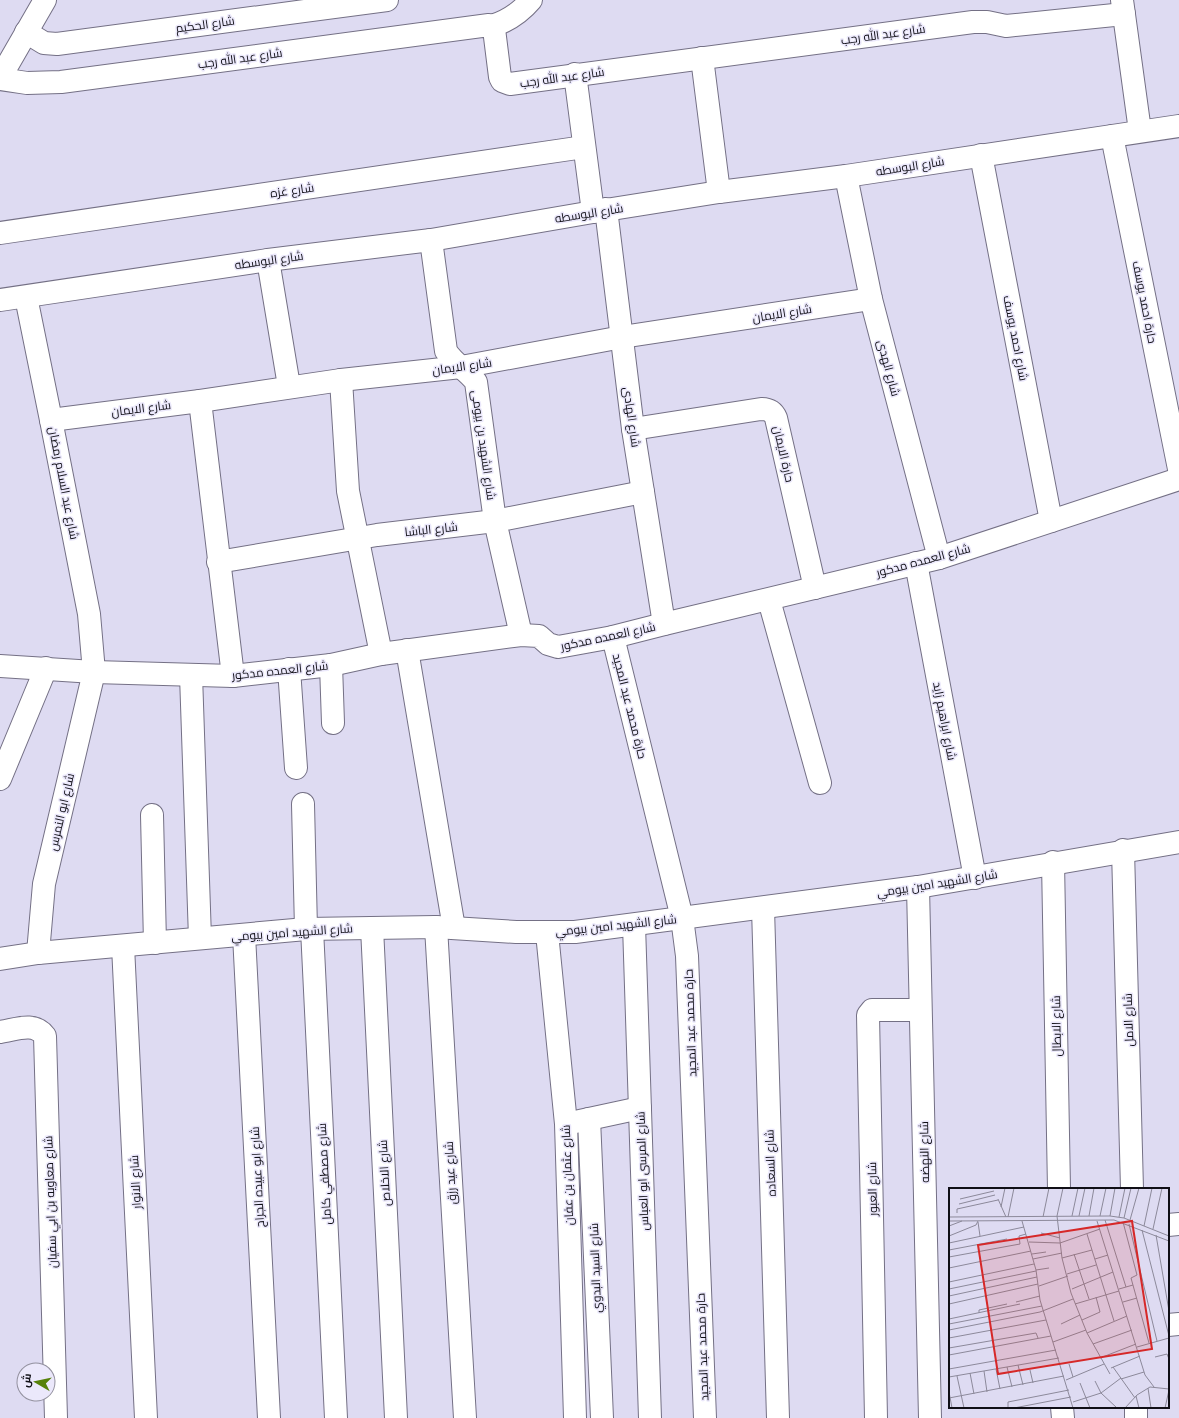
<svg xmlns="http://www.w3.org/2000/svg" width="1179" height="1418" font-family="'Noto Sans',Cairo,sans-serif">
<rect width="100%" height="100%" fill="#dedbf2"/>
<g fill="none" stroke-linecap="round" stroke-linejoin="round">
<g stroke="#747085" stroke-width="24">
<g id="street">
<path d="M1122,0L1140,131"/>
<path d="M492,26C508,21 520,13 531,0"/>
<path d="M26,32L44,43L57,44L387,0"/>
<path d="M702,58L719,192"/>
<path d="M575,74L593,212"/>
<path d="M0,79L27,83L61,82L489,25L494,29L500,77L502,81L510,84L973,22H987L1006,26L1124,14"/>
<path d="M1112,136L1179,469"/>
<path d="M981,155L1051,521"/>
<path d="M846,176L871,299L939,558"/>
<path d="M606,209L633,429L664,624"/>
<path d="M0,233L584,147"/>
<path d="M431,240L446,351C454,364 467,370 476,382L495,521L521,635"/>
<path d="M268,260L289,386"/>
<path d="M26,297L51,420L89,614L94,672L44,884L38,953"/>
<path d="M0,300L268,260L431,240L593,212L719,192L846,176L1179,126"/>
<path d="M341,380L348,491L381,654"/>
<path d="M200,401L233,676"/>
<path d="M51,420L200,401L341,380L461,367L622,337L871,299"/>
<path d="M633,429L761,409C768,409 773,411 776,418L815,588"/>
<path d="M218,562L377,535L495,521L643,492"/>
<path d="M916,563L975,878"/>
<path d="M769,600L820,783"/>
<path d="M613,637L682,918L687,956L705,1418"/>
<path d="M407,650L454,928"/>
<path d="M331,665L333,723"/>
<path d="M0,666L94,672L233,676L331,665L381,654L521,635L539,636L548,644L558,647L613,637L664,624L939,558L1179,479"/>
<path d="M289,669L296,768"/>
<path d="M191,675L200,938"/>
<path d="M0,779L46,668"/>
<path d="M303,804L306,929"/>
<path d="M152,815L155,943"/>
<path d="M1123,850L1132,1189"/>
<path d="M1053,862L1059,1189"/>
<path d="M918,887L930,1418"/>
<path d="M763,908L778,1418"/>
<path d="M634,925L650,1418"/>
<path d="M436,927L465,1418"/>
<path d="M372,928L396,1418"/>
<path d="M312,929L336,1418"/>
<path d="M547,933L566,1124L575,1418"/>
<path d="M244,935L269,1418"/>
<path d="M123,946L146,1418"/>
<path d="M0,959L38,953L306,929L436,927L516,932H575L918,887L1179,842"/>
<path d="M0,1032C15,1030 34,1021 45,1036L56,1418"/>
<path d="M589,1119L602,1418"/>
<path d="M575,1122L640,1108"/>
<path d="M1168,1225L1179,1224"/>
<path d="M1168,1325L1179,1324"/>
<path d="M1062,1407L1063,1418"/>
<path d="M1136,1407V1418"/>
<path d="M876,1418L868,1015L872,1010H920"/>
</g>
</g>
<g stroke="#747085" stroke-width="24">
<path id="secondary" d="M0,78L45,0"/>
</g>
<use href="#street" stroke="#fff" stroke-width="22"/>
<use href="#secondary" stroke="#fff" stroke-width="22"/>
</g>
<g text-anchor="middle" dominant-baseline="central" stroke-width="3" stroke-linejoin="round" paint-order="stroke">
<g font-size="12" fill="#100f16" stroke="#ebe8fb">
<text transform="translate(205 24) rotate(-8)">شارع الحكيم</text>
<text transform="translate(883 34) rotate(-8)">شارع عبد الله رجب</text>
<text transform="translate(240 58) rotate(-8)">شارع عبد الله رجب</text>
<text transform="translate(562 77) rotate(-8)">شارع عبد الله رجب</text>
<text transform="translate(910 166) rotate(-9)">شارع البوسطه</text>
<text transform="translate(292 190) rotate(-8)">شارع غزه</text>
<text transform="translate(589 213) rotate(-9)">شارع البوسطه</text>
<text transform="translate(269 260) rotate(-8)">شارع البوسطه</text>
<text transform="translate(1145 302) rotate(79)">حارة احمد يوسف</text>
<text transform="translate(782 313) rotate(-9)">شارع الايمان</text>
<text transform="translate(1016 338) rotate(79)">شارع احمد يوسف</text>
<text transform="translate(462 366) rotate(-8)">شارع الايمان</text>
<text transform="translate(889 368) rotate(75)">شارع الهدى</text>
<text transform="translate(141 408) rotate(-7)">شارع الايمان</text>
<text transform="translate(632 417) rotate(82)">شارع الهادى</text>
<text transform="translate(484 445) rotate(82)">شارع الشهيد بن بيومى</text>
<text transform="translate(784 454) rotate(77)">حارة الايمان</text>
<text transform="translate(64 483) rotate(79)">شارع عبد السلام رمضان</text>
<text transform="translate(431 529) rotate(-6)">شارع الباشا</text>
<text transform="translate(923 560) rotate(-15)">شارع العمده مدكور</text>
<text transform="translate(608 636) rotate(-12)">شارع العمده مدكور</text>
<text transform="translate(280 670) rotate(-6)">شارع العمده مدكور</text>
<text transform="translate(630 706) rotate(76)">حارة محمد عبد المجيد</text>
<text transform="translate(945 721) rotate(79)">شارع ابراهيم زايد</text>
<text transform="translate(61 812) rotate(-77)">شارع ابو النمرس</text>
<text transform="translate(937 883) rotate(-9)">شارع الشهيد امين بيومي</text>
<text transform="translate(616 925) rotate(-6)">شارع الشهيد امين بيومي</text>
<text transform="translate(292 932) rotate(-4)">شارع الشهيد امين بيومي</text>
<text transform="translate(1128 1020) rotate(-92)">شارع الامل</text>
<text transform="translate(690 1023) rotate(-92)">حارة محمد عبد المجيد</text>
<text transform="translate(1056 1026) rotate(-91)">شارع الابطال</text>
<text transform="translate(924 1152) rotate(-91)">شارع النهضه</text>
<text transform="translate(770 1163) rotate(-92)">شارع السعاده</text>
<text transform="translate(642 1171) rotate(-92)">شارع المرسى ابو العباس</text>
<text transform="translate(384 1173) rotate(-93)">شارع الاخلاص</text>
<text transform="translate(450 1173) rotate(-93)">شارع عيد رزق</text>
<text transform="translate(324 1174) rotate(-93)">شارع مصطفي كامل</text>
<text transform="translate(567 1175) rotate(-92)">شارع عثمان بن عفان</text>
<text transform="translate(257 1177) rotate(-93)">شارع ابو عبيده الجراح</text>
<text transform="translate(135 1182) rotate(-93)">شارع الانوار</text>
<text transform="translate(872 1189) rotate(-91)">شارع العبور</text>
<text transform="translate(50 1202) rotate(-92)">شارع معاويه بن ابي سفيان</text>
<text transform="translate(595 1268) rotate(-92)">شارع السيد البدوي</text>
<text transform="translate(702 1347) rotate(-92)">حارة محمد عبد المجيد</text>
</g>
</g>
<g transform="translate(949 1188)">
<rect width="220" height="220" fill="#dedbf2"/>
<path fill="none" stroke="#8c899a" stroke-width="1" d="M114,0L108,28L113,70L122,105L138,145L161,186M11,11L45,3M49,11L57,29M10,16L46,7M52,19L56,0M8,25V21L49,12M123,28L129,0M130,28L136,0M140,28L145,0M151,28L157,0M161,28L166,0M0,29L161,28L175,30L220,48M59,29L65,0M94,29L100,0M170,29L176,0M175,30L182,0M156,32L177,99M181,32L190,0M0,33L165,32L220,53M73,33L87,82L91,112L124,220M148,33L196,187L205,199M29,34L31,48M174,34L188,87L182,90L200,155M180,36L208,153M0,38L13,33M195,38L203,0M204,41L213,0M193,42L220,148M92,45L111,50M138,46L165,133M207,47L220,123M0,48L27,37L29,33M80,54L111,55L151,41M0,55L75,39M0,62L58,51M83,66L97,64M125,66L140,111M0,69L71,56L70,48L77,46M113,70L143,62M84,71L113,65M146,71L159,67M0,80L82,63M87,82L100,80M118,86L147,77M0,94L85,76M90,98L119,88M0,101L87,83M123,101L164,84M170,101L184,97M0,108L88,89M67,114L91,108M174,114L188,110M0,116L89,96M126,116L170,103M30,125V122L58,116M0,131L71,116M133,132L151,124L147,109M0,136L93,118M112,136L131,127M0,142L91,124L124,111M138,145L178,128M0,150L97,132M104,154L137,142M144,156L183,142M188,159L220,150M0,160L87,145L89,150M0,167L102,148M206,169L218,166L220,171M151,170L187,156M120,176L124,189M69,177L74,197M58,179L63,199M164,179L186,210M162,180L191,168M0,181L107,162M47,181L51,201M81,182L84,195M35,183L38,204M21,185L25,206M8,188L15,220M0,189L110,170M172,191L195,184M117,192L155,176M146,193L152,205L168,220M131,195L141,220M199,200L202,220M0,204L3,220M187,208L190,220M0,210L115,188M124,214L152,205L172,190M59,220V214L120,202M65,220L122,209M176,220L188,207L201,199L220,201M216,220L220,202"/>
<path fill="#d62828" fill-opacity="0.15" stroke="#d62828" stroke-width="2" d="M183,33L203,161L49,186L29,57Z"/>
<rect width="220" height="220" fill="none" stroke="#100f16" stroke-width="2"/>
</g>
<g transform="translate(36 1382) rotate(279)"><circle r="19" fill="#ebe8fb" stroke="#93919f"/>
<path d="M0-3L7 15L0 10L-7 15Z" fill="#568109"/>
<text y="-6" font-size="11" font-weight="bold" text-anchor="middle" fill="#100f16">ش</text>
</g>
</svg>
